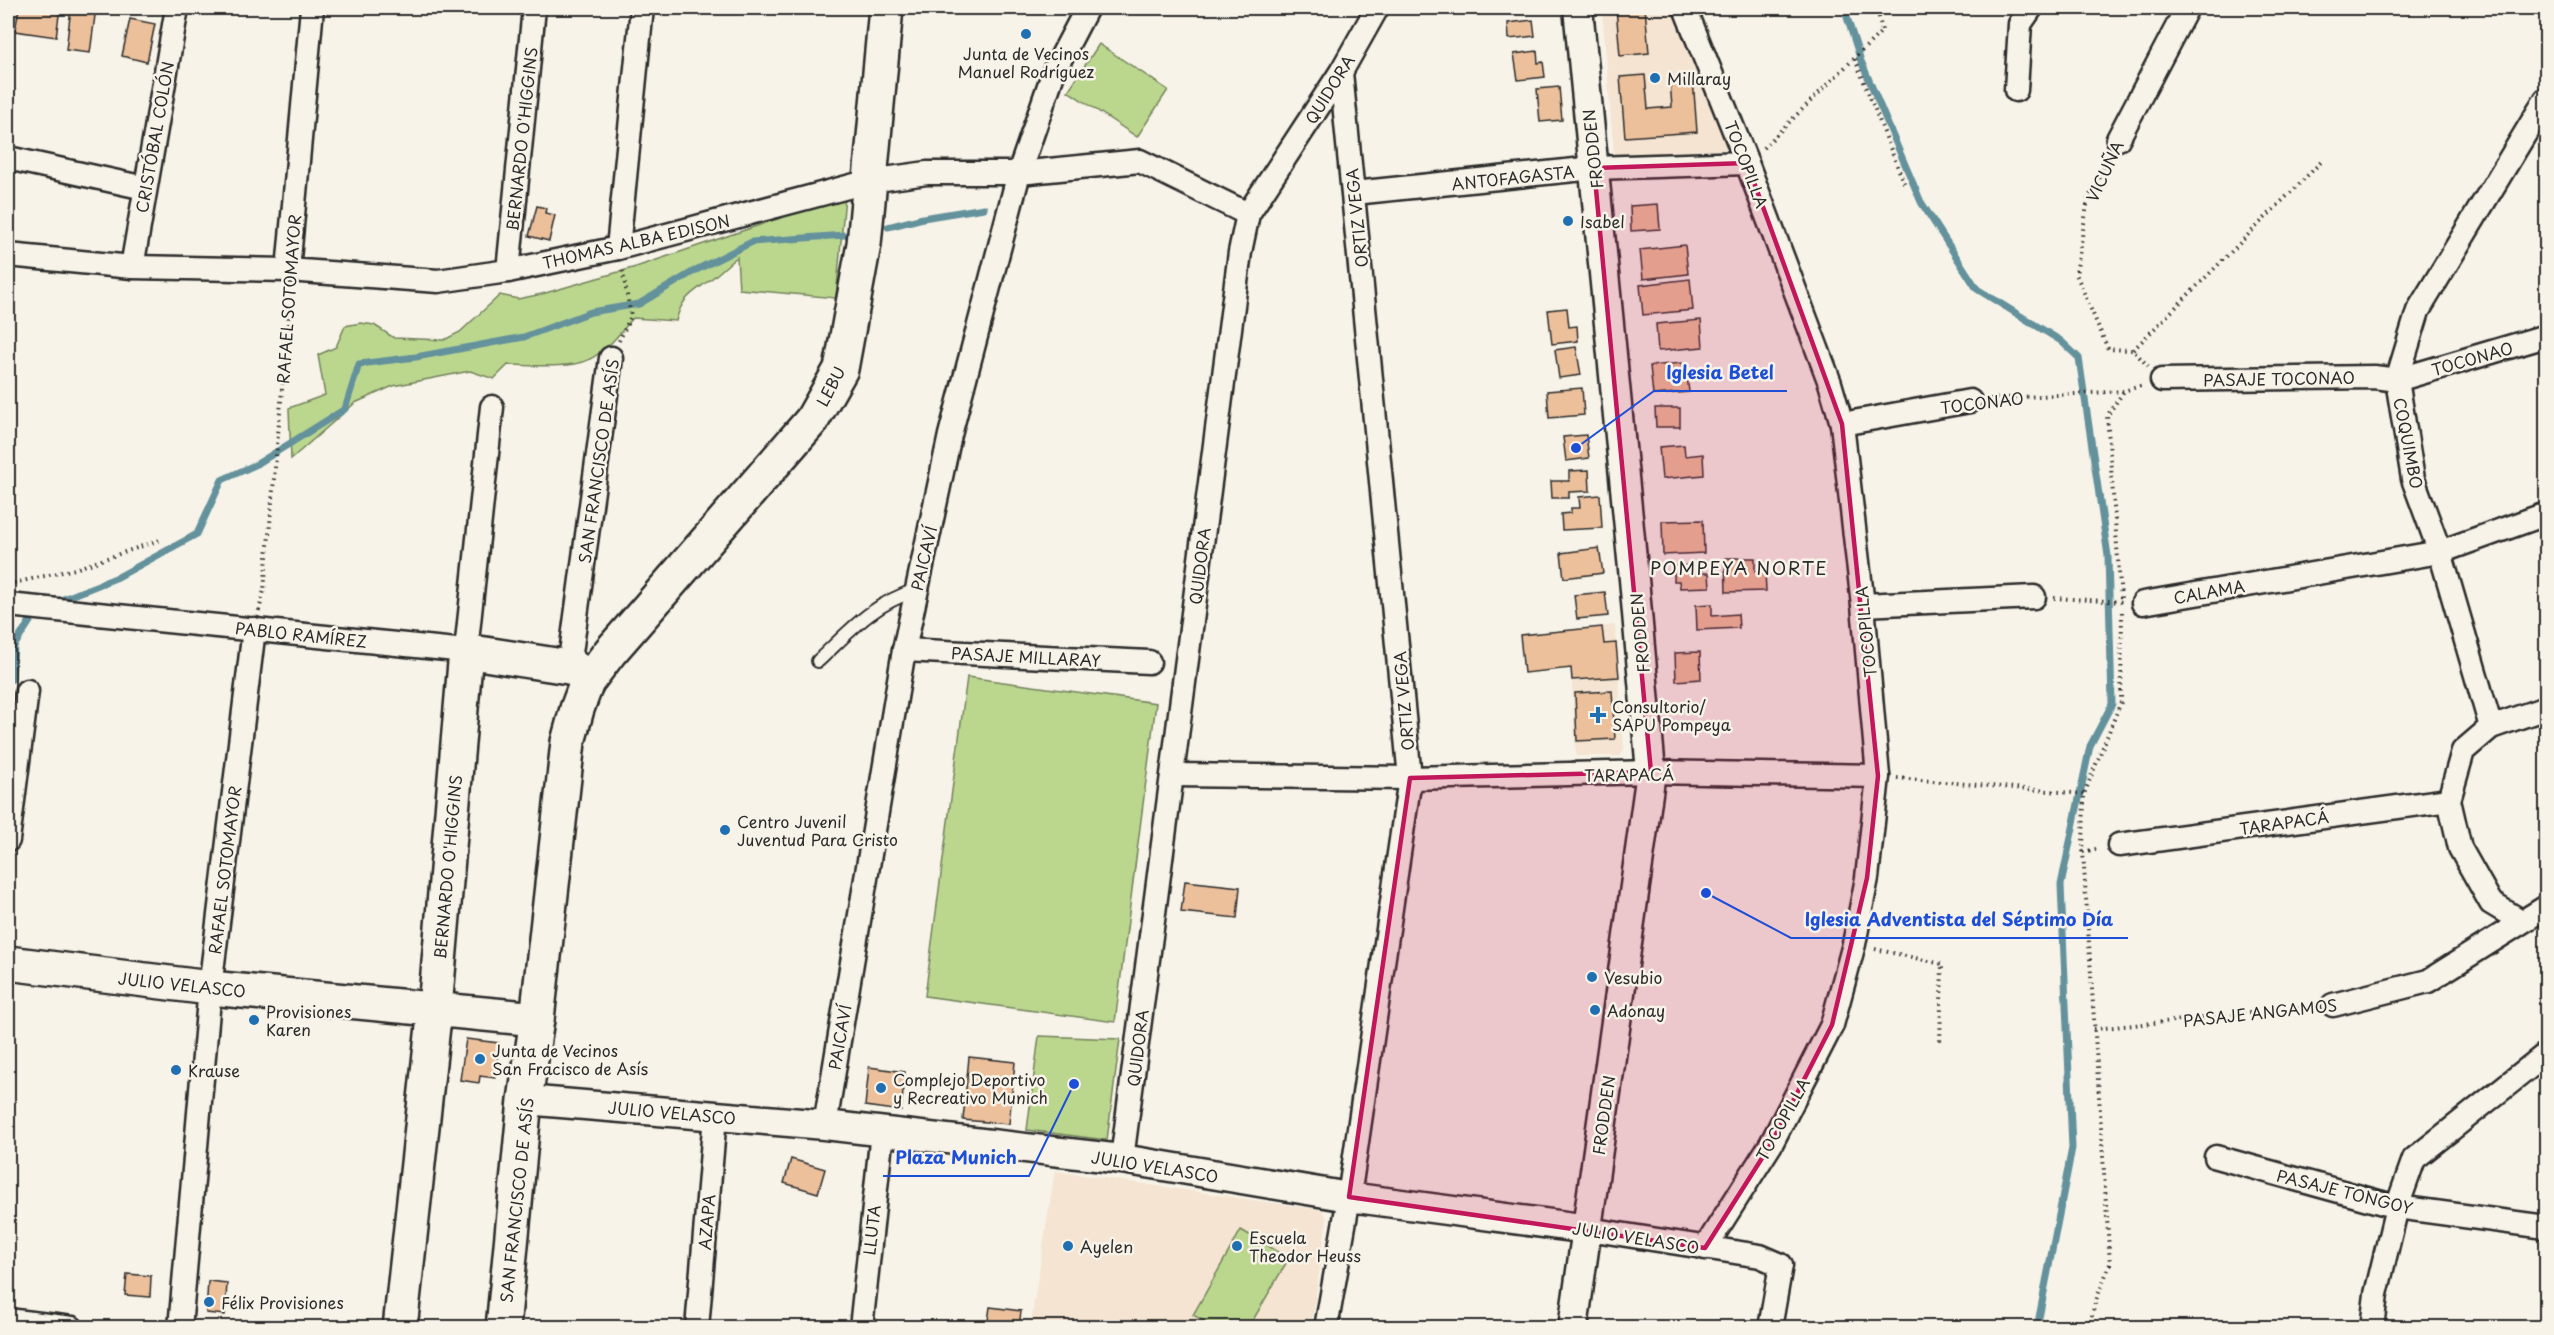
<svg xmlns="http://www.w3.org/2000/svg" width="2554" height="1335" font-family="'Playpen Sans',sans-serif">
<rect width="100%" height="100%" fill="#f7f3e8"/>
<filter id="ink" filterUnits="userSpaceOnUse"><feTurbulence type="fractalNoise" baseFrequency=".0167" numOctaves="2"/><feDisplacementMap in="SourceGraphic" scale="12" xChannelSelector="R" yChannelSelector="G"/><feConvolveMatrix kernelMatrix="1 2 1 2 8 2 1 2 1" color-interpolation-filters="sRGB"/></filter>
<g filter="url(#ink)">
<g fill="#f4e4d1">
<path d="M1602,8H1673L1732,149L1614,155Z"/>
<path d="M1615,625L1624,750L1620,756H1576L1571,668L1524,673L1520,635Z"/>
<path d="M1055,1171L1322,1210L1327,1219L1311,1327L1030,1328Z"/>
</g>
<g fill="#bbd78e" stroke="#73815c" stroke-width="1.5">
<path d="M1099,44L1168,90L1137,137L1068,91Z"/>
<path d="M845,196L836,298L739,289L737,257C728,264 720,272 711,279C693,293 682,296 676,321L633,318C620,333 607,351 588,360C570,369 529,365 508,365L494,379L470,371L393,386L355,403L291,459L289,408L325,395L318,355L336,347L345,326L361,323L374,325L394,338L444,340L460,332L500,295L518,299L542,294L636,267Z"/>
<path d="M967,677L1156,703L1115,1022L925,996Z"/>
<path d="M1039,1036L1120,1039L1107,1140L1027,1130Z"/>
<path d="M1241,1230L1289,1258L1249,1327H1215L1193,1315Z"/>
</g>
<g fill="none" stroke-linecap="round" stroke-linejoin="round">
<g stroke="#63919c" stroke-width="7">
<path d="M1844,8L1861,61L1921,202L1977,289L2061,341L2079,358L2108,556L2112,704L2090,746L2061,885L2072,1148L2037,1328"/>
<path d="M888,227L923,218L984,208"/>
<path d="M56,602L118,577L197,534L222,480L257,464L345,409L359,364L416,357L524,337L591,312L639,304L696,270L752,242L844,235"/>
<path d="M8,681L12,679L14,646L36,612"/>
</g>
</g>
<g fill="#edc09c" stroke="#2b2b2b" stroke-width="1.5">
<path d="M19,8H60L56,37L15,31Z"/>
<path d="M71,8H96L90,53L66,50Z"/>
<path d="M1616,8H1645L1649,53L1620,56Z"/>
<path d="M130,19L155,24L147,62L122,56Z"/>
<path d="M1533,20L1535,36L1509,39L1508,23Z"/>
<path d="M1537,51L1538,63L1543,62L1545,77L1518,80L1514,54Z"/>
<path d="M1645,75L1648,109L1672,107L1670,81L1693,79L1697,132L1625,137L1620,77Z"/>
<path d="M1559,87L1562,120L1540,122L1537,89Z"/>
<path d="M1658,204L1660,229L1631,231L1630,206Z"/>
<path d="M537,206L546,208L545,213L555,215L549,241L529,236Z"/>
<path d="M1685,245L1688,274L1643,279L1640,250Z"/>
<path d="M1690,279L1693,310L1643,315L1640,285Z"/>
<path d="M1567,308L1569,327L1577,326L1578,341L1552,344L1548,310Z"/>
<path d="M1701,320L1703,347L1658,351L1656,324Z"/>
<path d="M1576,347L1581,375L1559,378L1555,350Z"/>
<path d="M1682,363L1684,376H1687L1689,392L1653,395L1650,366Z"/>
<path d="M1582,388L1584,415L1549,418L1547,391Z"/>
<path d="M1655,408H1680V427H1656Z"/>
<path d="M1586,435L1589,458L1566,461L1563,437Z"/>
<path d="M1684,445L1685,456L1703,454L1704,475L1662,479L1659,447Z"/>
<path d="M1589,470L1590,491L1569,492V498H1552L1551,481H1569V471Z"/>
<path d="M1600,495L1602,528L1562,530L1561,514L1571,513V508H1580L1579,497Z"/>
<path d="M1703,520L1704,553L1663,555L1662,521Z"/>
<path d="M1599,548L1603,573L1564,578L1561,553Z"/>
<path d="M1725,558H1755V571H1765L1766,591L1726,592Z"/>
<path d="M1702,565V573H1709L1710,587L1680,588L1679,581H1674V566Z"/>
<path d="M1605,592L1608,616L1577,619L1574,595Z"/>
<path d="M1712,604V616L1738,614L1739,628L1697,630L1696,605Z"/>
<path d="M1602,627L1604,644L1616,643L1619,677L1572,680L1571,668L1524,673L1520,635Z"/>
<path d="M1700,652L1701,679L1676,681L1675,653Z"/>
<path d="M1612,691L1615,739L1577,741L1575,693Z"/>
<path d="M1185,881L1240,887L1237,918L1181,912Z"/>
<path d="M466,1039L499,1043L495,1078L480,1076L479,1083L460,1080Z"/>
<path d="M969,1057L1015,1062L1009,1124L963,1120Z"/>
<path d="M869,1067L905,1072L901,1111L865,1106Z"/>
<path d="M791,1159L825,1169L818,1193L784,1183Z"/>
<path d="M127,1274L151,1276L150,1297L125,1295Z"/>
<path d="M208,1281L227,1283L225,1315L206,1313Z"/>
<path d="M990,1307L1021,1311L1019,1328H987Z"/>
</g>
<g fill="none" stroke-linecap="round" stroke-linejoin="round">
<g stroke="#2b2b2b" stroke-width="16">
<path id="service" d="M818,661C851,630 871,605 916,590"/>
</g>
<g stroke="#2b2b2b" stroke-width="27">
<g id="minor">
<path d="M1685,8L1747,163L1830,383L1842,424L1863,605L1878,776L1867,878L1854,944L1832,1025L1771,1144L1705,1248"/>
<path d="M2016,90L2020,24L2031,8"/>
<path d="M2118,139L2187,8"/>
<path d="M8,158L145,188"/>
<path d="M1354,193L1594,168L1747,163"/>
<path d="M618,248L642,8"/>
<path d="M8,255L132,267L288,270L438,281L508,271L618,248L870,181L927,173H1019L1140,161L1248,214"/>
<path d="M132,267L177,8"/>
<path d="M288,270L312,8"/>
<path d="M508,271L534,8"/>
<path d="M2162,380L2374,377L2397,380L2546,336"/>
<path d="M1842,424L1970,401"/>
<path d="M2143,603L2440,552L2546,514"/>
<path d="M8,605L466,651L492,407"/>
<path d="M1863,605L2034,597"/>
<path d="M904,650L1149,662"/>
<path d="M575,668L571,653L611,358"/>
<path d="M2491,727L2440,552L2413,479L2397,380L2418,311L2546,99"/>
<path d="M1173,775L1410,778L1651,772L1878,776"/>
<path d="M8,840L27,691"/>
<path d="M2119,845L2449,800"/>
<path d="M2521,921L2491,903L2460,848L2449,800L2463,751L2491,727L2546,708"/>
<path d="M2333,1005L2428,981L2546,907"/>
<path d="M825,1125L904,650L950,435L1019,173L1054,71L1087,8"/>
<path d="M2216,1157L2397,1207L2546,1227"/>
<path d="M1122,1159L1240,252L1248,214L1341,72L1377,8"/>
<path d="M1588,1229L1760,1256L1781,1265L1770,1328"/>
<path d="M8,1320L72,1328"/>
<path d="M180,1328L210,988L254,629"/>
<path d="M697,1328L715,1116"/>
<path d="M861,1328L882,1132"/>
<path d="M1326,1328L1349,1197L1410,778L1341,72"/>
<path d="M2372,1328L2376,1294L2397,1207L2414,1159L2546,1054"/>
</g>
</g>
<g stroke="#2b2b2b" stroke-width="33">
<g id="tertiary">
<path d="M525,1100L825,1125L1122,1159L1349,1197L1588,1229"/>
<path d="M1573,1328L1651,772L1634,579L1578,8"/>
</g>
</g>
<g stroke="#2b2b2b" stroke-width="38">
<g id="secondary">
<path d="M8,963L210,988L537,1019"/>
<path d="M400,1328L435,1008L466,651L575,668L587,682"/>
<path d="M503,1328L525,1100L537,1019L568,742L577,709L587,682L610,652L812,420L841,369L864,244L886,8"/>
</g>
</g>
<g stroke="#2b2b2b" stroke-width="4" stroke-dasharray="1.5 4.5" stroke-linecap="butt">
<path d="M1855,59L1904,183"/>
<path d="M1763,148L1882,31L1877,8"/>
<path d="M2110,156L2088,199L2076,274L2108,349L2133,350L2148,366"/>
<path d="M619,341L631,316L622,268"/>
<path d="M2133,350L2323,160"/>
<path d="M1990,399L2124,391L2144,385"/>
<path d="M14,583L75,569L163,539"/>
<path d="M2054,598L2124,602"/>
<path d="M2121,598L2107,416L2124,391"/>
<path d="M259,611L264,590L291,290"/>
<path d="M1897,778L2084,794"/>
<path d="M2083,852L2100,848"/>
<path d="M1875,949L1942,964L1940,1045"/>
<path d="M2094,1029L2312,1007"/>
<path d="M2089,1328L2095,1303L2110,1264L2083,852L2084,794L2121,702L2122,608"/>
</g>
<use href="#service" stroke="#f7f3e8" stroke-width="12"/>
<use href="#minor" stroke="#f7f3e8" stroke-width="22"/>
<use href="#tertiary" stroke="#f7f3e8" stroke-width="28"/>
<use href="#secondary" stroke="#f7f3e8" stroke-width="33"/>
</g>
</g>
<path fill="#c2185b" fill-opacity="0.2" stroke="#c2185b" stroke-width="4.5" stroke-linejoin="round" d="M1747,163L1842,424L1878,776L1867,878L1832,1025L1771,1144L1705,1248L1349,1197L1410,778L1651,772L1594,168Z"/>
<g fill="#1f6fb2" stroke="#f7f3e8" stroke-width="2">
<circle cx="1026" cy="34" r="6"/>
<circle cx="1655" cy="78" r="6"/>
<circle cx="1568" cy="221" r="6"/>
<path d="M1595 706h6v6h6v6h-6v6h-6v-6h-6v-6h6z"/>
<circle cx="725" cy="830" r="6"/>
<circle cx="1592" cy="977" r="6"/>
<circle cx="1595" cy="1010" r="6"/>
<circle cx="254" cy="1020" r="6"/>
<circle cx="480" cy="1059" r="6"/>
<circle cx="176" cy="1070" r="6"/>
<circle cx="881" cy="1088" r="6"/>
<circle cx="1068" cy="1246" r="6"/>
<circle cx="1237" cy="1246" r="6"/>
<circle cx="209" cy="1302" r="6"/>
</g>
<g text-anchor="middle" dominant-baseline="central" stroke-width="5" stroke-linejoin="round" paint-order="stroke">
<g font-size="16" fill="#2b2b2b" stroke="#f7f3e8" text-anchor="start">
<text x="1026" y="53" text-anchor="middle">Junta de Vecinos<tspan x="1026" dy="18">Manuel Rodríguez</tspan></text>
<text x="1667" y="78">Millaray</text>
<text x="1580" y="221">Isabel</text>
<text x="1612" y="706">Consultorio/<tspan x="1612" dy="18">SAPU Pompeya</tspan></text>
<text x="737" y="821">Centro Juvenil<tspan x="737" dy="18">Juventud Para Cristo</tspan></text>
<text x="1604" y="977">Vesubio</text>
<text x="1607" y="1010">Adonay</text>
<text x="266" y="1011">Provisiones<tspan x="266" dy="18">Karen</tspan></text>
<text x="492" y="1050">Junta de Vecinos<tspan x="492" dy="18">San Fracisco de Asís</tspan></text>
<text x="188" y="1070">Krause</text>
<text x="893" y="1079">Complejo Deportivo<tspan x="893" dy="18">y Recreativo Munich</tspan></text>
<text x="1249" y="1237">Escuela<tspan x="1249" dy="18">Theodor Heuss</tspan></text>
<text x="1080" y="1246">Ayelen</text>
<text x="221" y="1302">Félix Provisiones</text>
</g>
<g font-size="16" fill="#2b2b2b" stroke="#f7f3e8">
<text transform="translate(1329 89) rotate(-58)">QUIDORA</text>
<text transform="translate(154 137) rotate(-80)">CRISTÓBAL COLÓN</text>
<text transform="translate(521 139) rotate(-84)">BERNARDO O'HIGGINS</text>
<text transform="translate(1592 149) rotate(-96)">FRODDEN</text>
<text transform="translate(1747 164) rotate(69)">TOCOPILLA</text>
<text transform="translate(2104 171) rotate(-65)">VICUÑA</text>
<text transform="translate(1513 177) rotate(-6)">ANTOFAGASTA</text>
<text transform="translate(1356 218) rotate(-96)">ORTIZ VEGA</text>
<text transform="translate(636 241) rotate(-13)">THOMAS ALBA EDISON</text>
<text transform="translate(288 299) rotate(-86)">RAFAEL SOTOMAYOR</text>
<text transform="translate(2472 358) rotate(-16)">TOCONAO</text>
<text transform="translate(2279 378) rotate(-1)">PASAJE TOCONAO</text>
<text transform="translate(830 386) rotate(-63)">LEBU</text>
<text transform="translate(1982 402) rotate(-7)">TOCONAO</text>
<text transform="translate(2409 443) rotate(79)">COQUIMBO</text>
<text transform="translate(598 461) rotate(-82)">SAN FRANCISCO DE ASÍS</text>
<text transform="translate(923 558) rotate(-77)">PAICAVÍ</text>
<text transform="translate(1199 566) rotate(-83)">QUIDORA</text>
<text transform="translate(2209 591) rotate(-10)">CALAMA</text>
<text transform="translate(1865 632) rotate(-96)">TOCOPILLA</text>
<text transform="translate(1639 633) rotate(-95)">FRODDEN</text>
<text transform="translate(301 634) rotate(6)">PABLO RAMÍREZ</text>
<text transform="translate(1026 656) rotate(3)">PASAJE MILLARAY</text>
<text transform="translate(1403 701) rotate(-95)">ORTIZ VEGA</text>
<text transform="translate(1629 774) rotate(-1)">TARAPACÁ</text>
<text transform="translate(2284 822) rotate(-8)">TARAPACÁ</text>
<text transform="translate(447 867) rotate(-85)">BERNARDO O'HIGGINS</text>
<text transform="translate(224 870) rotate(-83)">RAFAEL SOTOMAYOR</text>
<text transform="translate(182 984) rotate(6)">JULIO VELASCO</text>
<text transform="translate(2260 1012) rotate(-6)">PASAJE ANGAMOS</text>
<text transform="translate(839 1037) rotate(-80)">PAICAVÍ</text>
<text transform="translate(1137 1048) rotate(-83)">QUIDORA</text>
<text transform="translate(672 1112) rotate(5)">JULIO VELASCO</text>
<text transform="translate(1603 1115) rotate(-82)">FRODDEN</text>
<text transform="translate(1782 1119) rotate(-61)">TOCOPILLA</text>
<text transform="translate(1155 1166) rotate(9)">JULIO VELASCO</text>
<text transform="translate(2345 1191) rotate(14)">PASAJE TONGOY</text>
<text transform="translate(516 1200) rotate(-84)">SAN FRANCISCO DE ASÍS</text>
<text transform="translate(706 1222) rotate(-85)">AZAPA</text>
<text transform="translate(871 1230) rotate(-84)">LLUTA</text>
<text transform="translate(1636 1237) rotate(9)">JULIO VELASCO</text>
</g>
<g font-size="18" letter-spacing="1.5" fill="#2b2b2b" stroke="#f7f3e8">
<text x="1739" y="567">POMPEYA NORTE</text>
</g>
</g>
<path fill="none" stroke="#1d4ed8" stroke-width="2" d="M1576 448L1654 391H1787M1706 893L1791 938H2128M1074 1084L1029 1176H883"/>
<g fill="#1d4ed8" stroke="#f7f3e8" stroke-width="2">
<circle cx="1576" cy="448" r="6"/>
<circle cx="1706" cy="893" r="6"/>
<circle cx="1074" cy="1084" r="6"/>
</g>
<g font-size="18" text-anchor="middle" font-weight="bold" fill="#1d4ed8" stroke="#f7f3e8" stroke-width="5" stroke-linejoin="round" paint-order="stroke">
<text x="1720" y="379">Iglesia Betel</text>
<text x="1959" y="926">Iglesia Adventista del Séptimo Día</text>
<text x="956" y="1164">Plaza Munich</text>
</g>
<rect width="2554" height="1335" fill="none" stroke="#f7f3e8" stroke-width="30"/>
<rect x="15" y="15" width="2524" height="1305" fill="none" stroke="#2b2b2b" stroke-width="2" filter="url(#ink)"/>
</svg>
